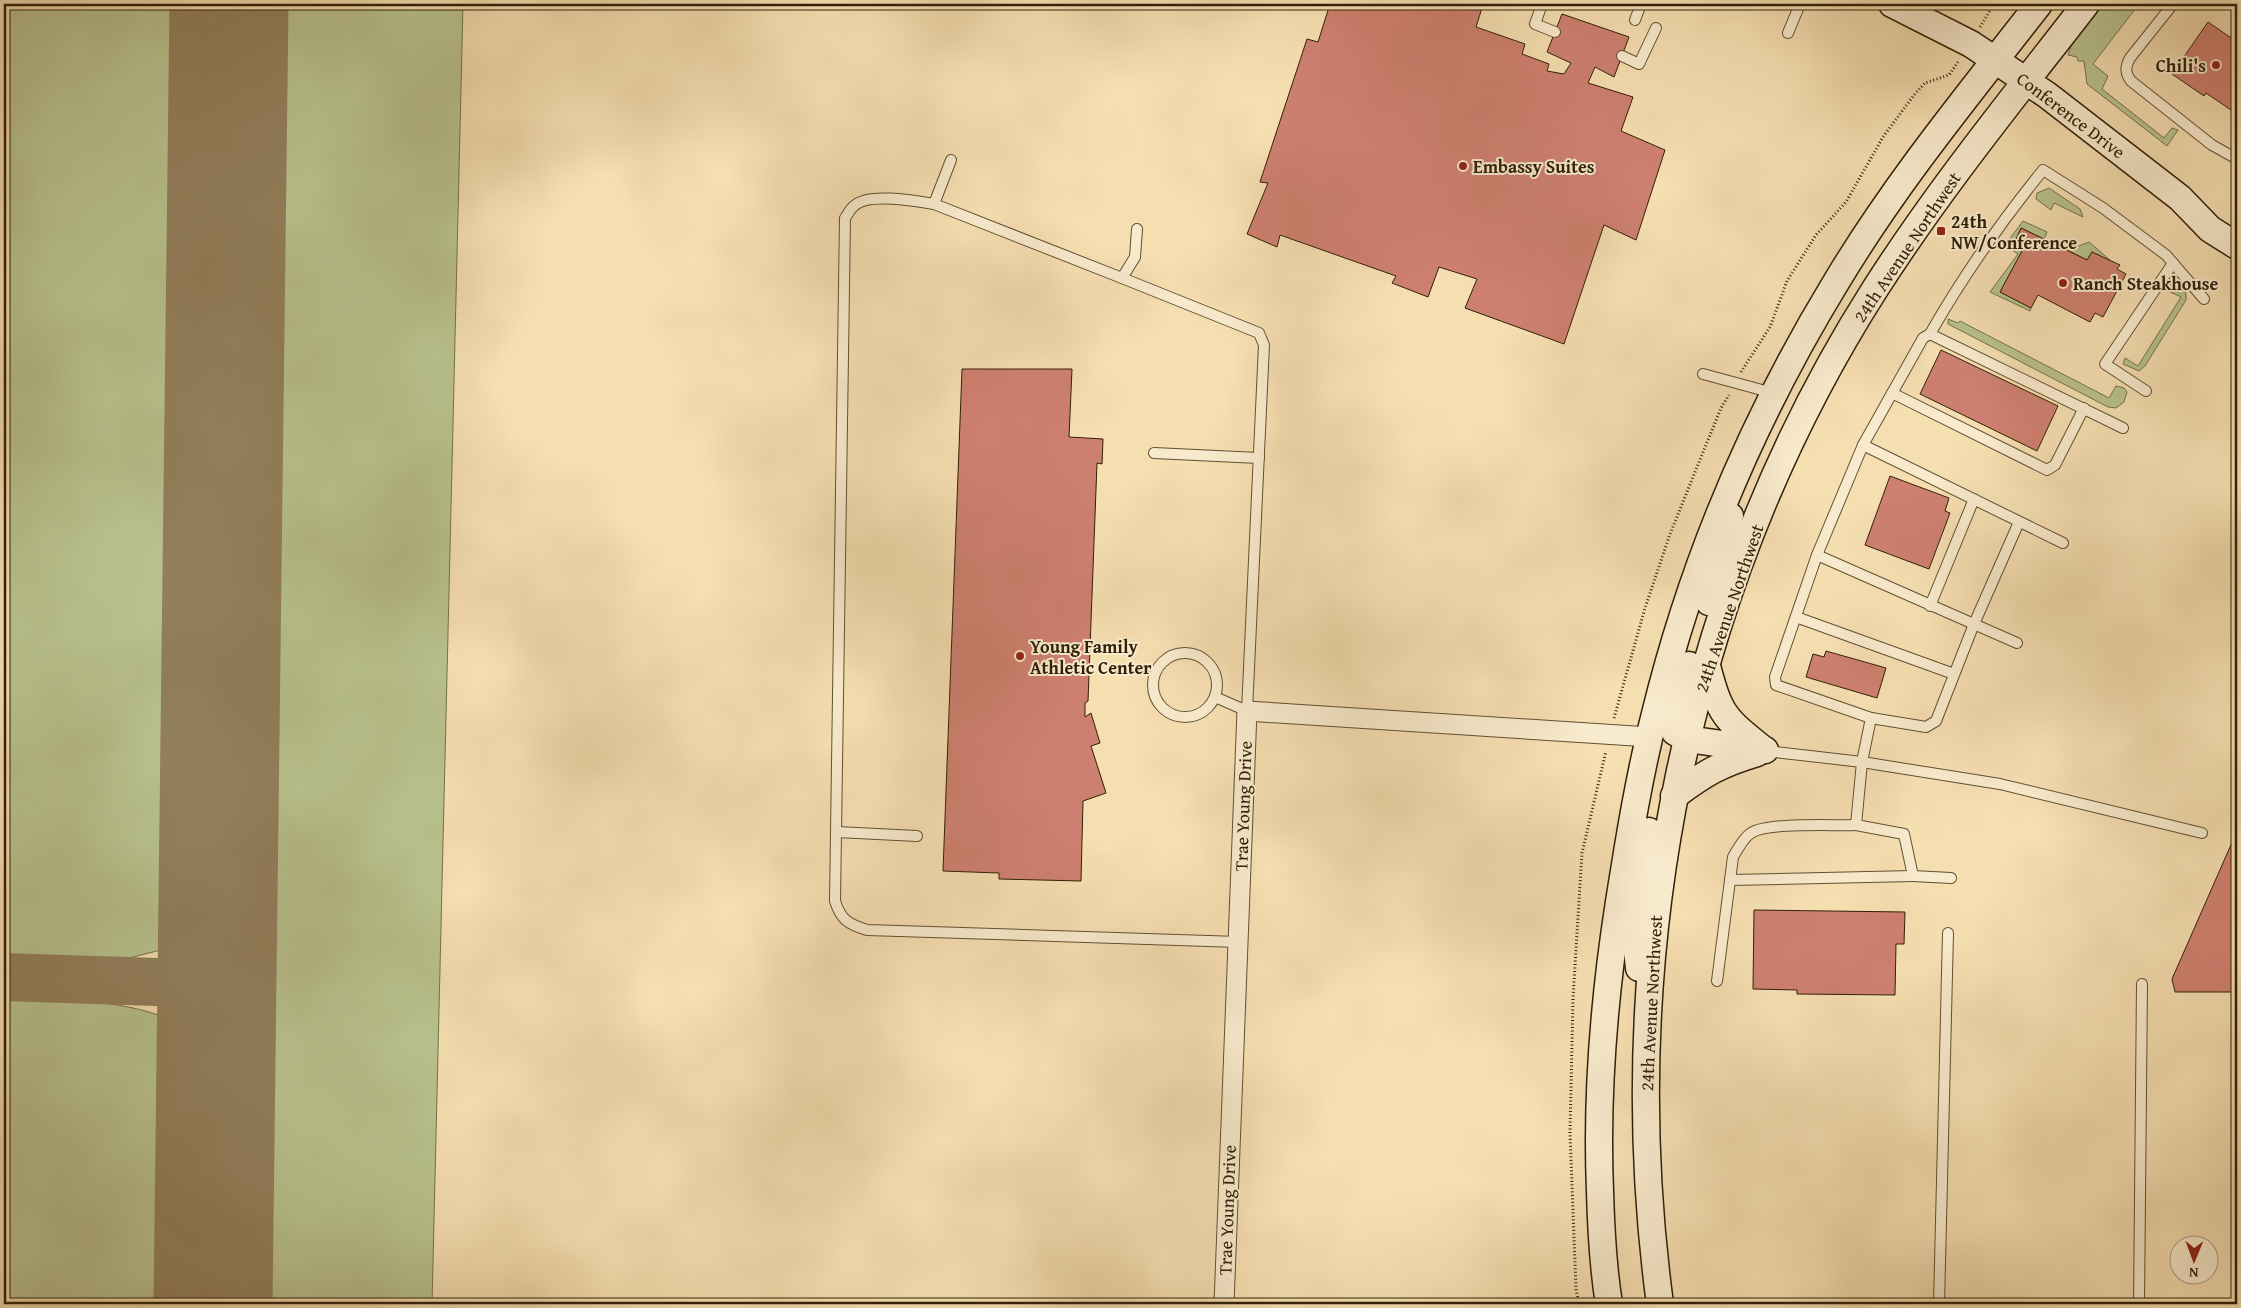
<svg xmlns="http://www.w3.org/2000/svg" width="2241" height="1308" font-family="'Gentium Book Plus',serif">
<rect width="100%" height="100%" fill="#f5deb0"/>
<filter id="stains"><feTurbulence type="fractalNoise" baseFrequency=".004" numOctaves="4"/><feColorMatrix values="0 0 0 0 .2 0 0 0 0 .09 0 0 0 0 .02 0 0 0 .5 -.17"/></filter>
<radialGradient id="worn" r=".72"><stop offset=".6" stop-color="#630" stop-opacity="0"/><stop offset="1" stop-color="#630" stop-opacity=".3"/></radialGradient>
<g fill="#b8c28e" stroke="#74714b">
<path d="M4,4H191L181,945L125,959L69,963L4,959Z"/>
<path d="M273,4H463L432,1304H257Z"/>
<path d="M2100,4H2139L2093,64L2108,76L2102,89L2164,138L2172,128L2178,130L2167,146L2087,84L2084,61H2078L2077,57L2068,55L2073,39Z"/>
<path d="M2049,188L2080,209L2083,217L2054,203L2051,210L2036,199L2037,193Z"/>
<path d="M2023,221L2047,232L2044,239L2021,228L2013,246L2022,251L2000,292L2031,308L2030,311L1990,292L2018,254L2005,245Z"/>
<path d="M2065,241L2079,246L2089,242L2111,261L2092,252L2087,260L2062,247Z"/>
<path d="M2171,283L2186,293V300L2145,366L2139,371L2123,364L2125,358L2138,366L2181,297L2168,291Z"/>
<path d="M1948,319L1958,323L1960,321L2109,398L2116,386L2124,388L2127,392L2124,402L2116,408L2108,407L1948,324Z"/>
<path d="M12,1000C69,1001 127,998 180,1024L176,1304H4V1001Z"/>
</g>
<g fill="none" stroke-linecap="round" stroke-linejoin="round">
<path stroke="#927f5c" stroke-width="48" d="M4,977L217,984"/>
<path stroke="#927f5c" stroke-width="119" d="M213,1304L229,4"/>
</g>
<g fill="#ce8070" stroke="#302008">
<path d="M1330,4H1469L1482,8L1476,27L1525,44L1522,54L1549,64L1547,71L1564,74L1571,63L1547,52L1562,14L1629,37L1614,77L1595,67L1588,83L1633,97L1621,131L1665,150L1636,240L1604,225L1564,344L1465,308L1477,279L1439,267L1428,297L1392,283L1396,276L1280,235L1277,247L1247,234L1268,183L1260,182L1307,39L1318,42Z"/>
<path d="M2208,22L2237,42V100L2231,110L2206,93L2204,96L2172,74Z"/>
<path d="M2021,228L2087,260L2092,252L2120,265L2117,269L2126,274L2103,317L2095,313L2090,322L2038,295L2031,308L2000,292L2022,251L2013,246Z"/>
<path d="M1941,350L2058,406L2037,451L1920,394Z"/>
<path d="M962,369H1072L1069,437L1103,439L1102,464L1097,463L1088,701L1085,703V717L1091,713L1100,743L1091,746L1106,793L1083,801L1081,881L999,879V873L943,871Z"/>
<path d="M1890,476L1949,498L1945,511L1950,513L1929,569L1865,545Z"/>
<path d="M1826,651L1886,668L1877,698L1806,677L1813,654L1824,657Z"/>
<path d="M2237,831V992H2175L2172,979Z"/>
<path d="M1754,910L1905,912L1904,944H1896L1895,995L1797,994V990L1753,989Z"/>
</g>
<g fill="none" stroke-linecap="round" stroke-linejoin="round">
<g stroke="#615032" stroke-width="12">
<g id="lane">
<path d="M1542,4L1535,24L1555,32"/>
<path d="M2173,4L2130,58C2125,67 2125,73 2131,81L2212,145L2237,159"/>
<path d="M1635,20L1641,4"/>
<path d="M1788,33L1800,4"/>
<path d="M1622,56L1639,64L1656,28"/>
<path d="M951,160L934,204L1122,278"/>
<path d="M934,204C916,201 868,192 854,206C850,209 848,214 845,218L835,901C841,920 848,924 867,930L1239,942"/>
<path d="M1137,229L1135,257L1122,278L1259,333L1264,345L1247,711L1215,697"/>
<path d="M1930,334C1963,276 2001,222 2043,170L2103,208L2166,255L2204,299"/>
<path d="M1703,374L1773,393"/>
<path d="M2146,391L2105,364L2173,263"/>
<path d="M1892,393L2047,470L2055,465L2084,408"/>
<path d="M1863,445L2063,543"/>
<path d="M1154,453L1259,458"/>
<path d="M1817,555L1775,677L1776,685L1871,718L1926,727L1936,721L1974,624L2019,522"/>
<path d="M1930,606L1974,499"/>
<path d="M1796,617L1954,674"/>
<path d="M2017,643L1817,555L1863,445L1923,338L1930,334L2123,428"/>
<circle cx="1185" cy="685" r="32"/>
<path d="M1871,718L1862,762L1856,825L1904,834L1913,876L1951,878"/>
<path d="M1766,751L1862,762L2000,784L2202,833"/>
<path d="M837,832L917,836"/>
<path d="M1730,880L1913,876"/>
<path d="M1717,981L1733,857C1738,849 1743,838 1751,833C1768,822 1833,826 1856,825"/>
<path d="M1939,1304L1948,933"/>
<path d="M2139,1304L2142,984"/>
</g>
</g>
<g stroke="#615032" stroke-width="21">
<path id="street" d="M1224,1304L1247,711L1650,737"/>
</g>
<g stroke="#302008" stroke-width="29">
<g id="secondary">
<path d="M1892,4L1971,44L2047,95L2180,198L2210,229L2237,246"/>
<path d="M1709,602L1725,551L1730,516"/>
<path d="M1689,665L1673,724L1675,732L1687,739L1765,750"/>
<path d="M1707,666C1720,715 1724,718 1764,750"/>
<path d="M1674,796C1705,773 1720,764 1757,753"/>
<path d="M1639,968L1635,931L1649,831"/>
<path d="M1609,1304C1603,1267 1601,1229 1600,1191C1596,1094 1604,998 1619,902C1629,839 1639,776 1655,714C1692,563 1754,417 1835,284C1894,185 1968,95 2039,4"/>
<path d="M1660,1304C1613,955 1685,587 1875,289C1939,189 2014,97 2086,4"/>
</g>
</g>
<g stroke="#302008" stroke-width="3" stroke-dasharray="1 2.5" stroke-linecap="butt">
<path d="M1980,27L1994,4"/>
<path d="M1741,372L1770,327L1787,281L1816,235L1846,202L1883,137L1914,95L1925,83L1949,75L1958,62"/>
<path d="M1614,718L1645,608L1670,534L1721,408L1729,395"/>
<path d="M1579,1304L1576,1289L1570,1133L1573,998L1582,853L1606,751"/>
</g>
<use href="#lane" stroke="#f8eacc" stroke-width="10"/>
<use href="#street" stroke="#f8eacc" stroke-width="19"/>
<use href="#secondary" stroke="#f8eacc" stroke-width="26"/>
</g>
<g fill="#8f2418" stroke="#f8eacc" stroke-width="2">
<circle cx="2216" cy="65" r="5"/>
<circle cx="1463" cy="166" r="5"/>
<rect x="1936" y="226" width="10" height="10" rx="2.5"/>
<circle cx="2063" cy="283" r="5"/>
<circle cx="1020" cy="656" r="5"/>
</g>
<g text-anchor="middle" dominant-baseline="central" stroke-width="4" stroke-linejoin="round" paint-order="stroke">
<g font-size="18" font-weight="bold" fill="#302008" stroke="#f8eacc" text-anchor="start">
<text x="2206" y="65" text-anchor="end">Chili's</text>
<text x="1473" y="166">Embassy Suites</text>
<text x="1951" y="221">24th<tspan x="1951" dy="21">NW/Conference</tspan></text>
<text x="2073" y="283">Ranch Steakhouse</text>
<text x="1030" y="646">Young Family<tspan x="1030" dy="21">Athletic Center</tspan></text>
</g>
<g font-size="18" fill="#302008" stroke="#f8eacc">
<text transform="translate(2071 115) rotate(37)">Conference Drive</text>
<text transform="translate(1907 247) rotate(-56)">24th Avenue Northwest</text>
<text transform="translate(1729 608) rotate(-71)">24th Avenue Northwest</text>
<text transform="translate(1243 806) rotate(-88)">Trae Young Drive</text>
<text transform="translate(1651 1003) rotate(-87)">24th Avenue Northwest</text>
<text transform="translate(1227 1210) rotate(-88)">Trae Young Drive</text>
</g>
</g>
<rect width="2241" height="1308" fill="none" stroke="#f5deb0" stroke-width="20"/>
<rect x="5" y="5" width="2231" height="1298" fill="none" stroke="#302008" stroke-width="2.5"/>
<rect x="10" y="10" width="2221" height="1288" fill="none" stroke="#302008"/>
<g transform="translate(2194 1260) rotate(181)"><circle r="24" fill="#f8eacc" stroke="#a8997e"/>
<path d="M0-4L9 19L0 12L-9 19Z" fill="#8f2418"/>
<text y="-8" font-size="14" font-weight="bold" text-anchor="middle" fill="#302008">N</text>
</g>
<rect width="100%" height="100%" filter="url(#stains)"/>
<rect width="100%" height="100%" fill="url(#worn)"/>
</svg>
